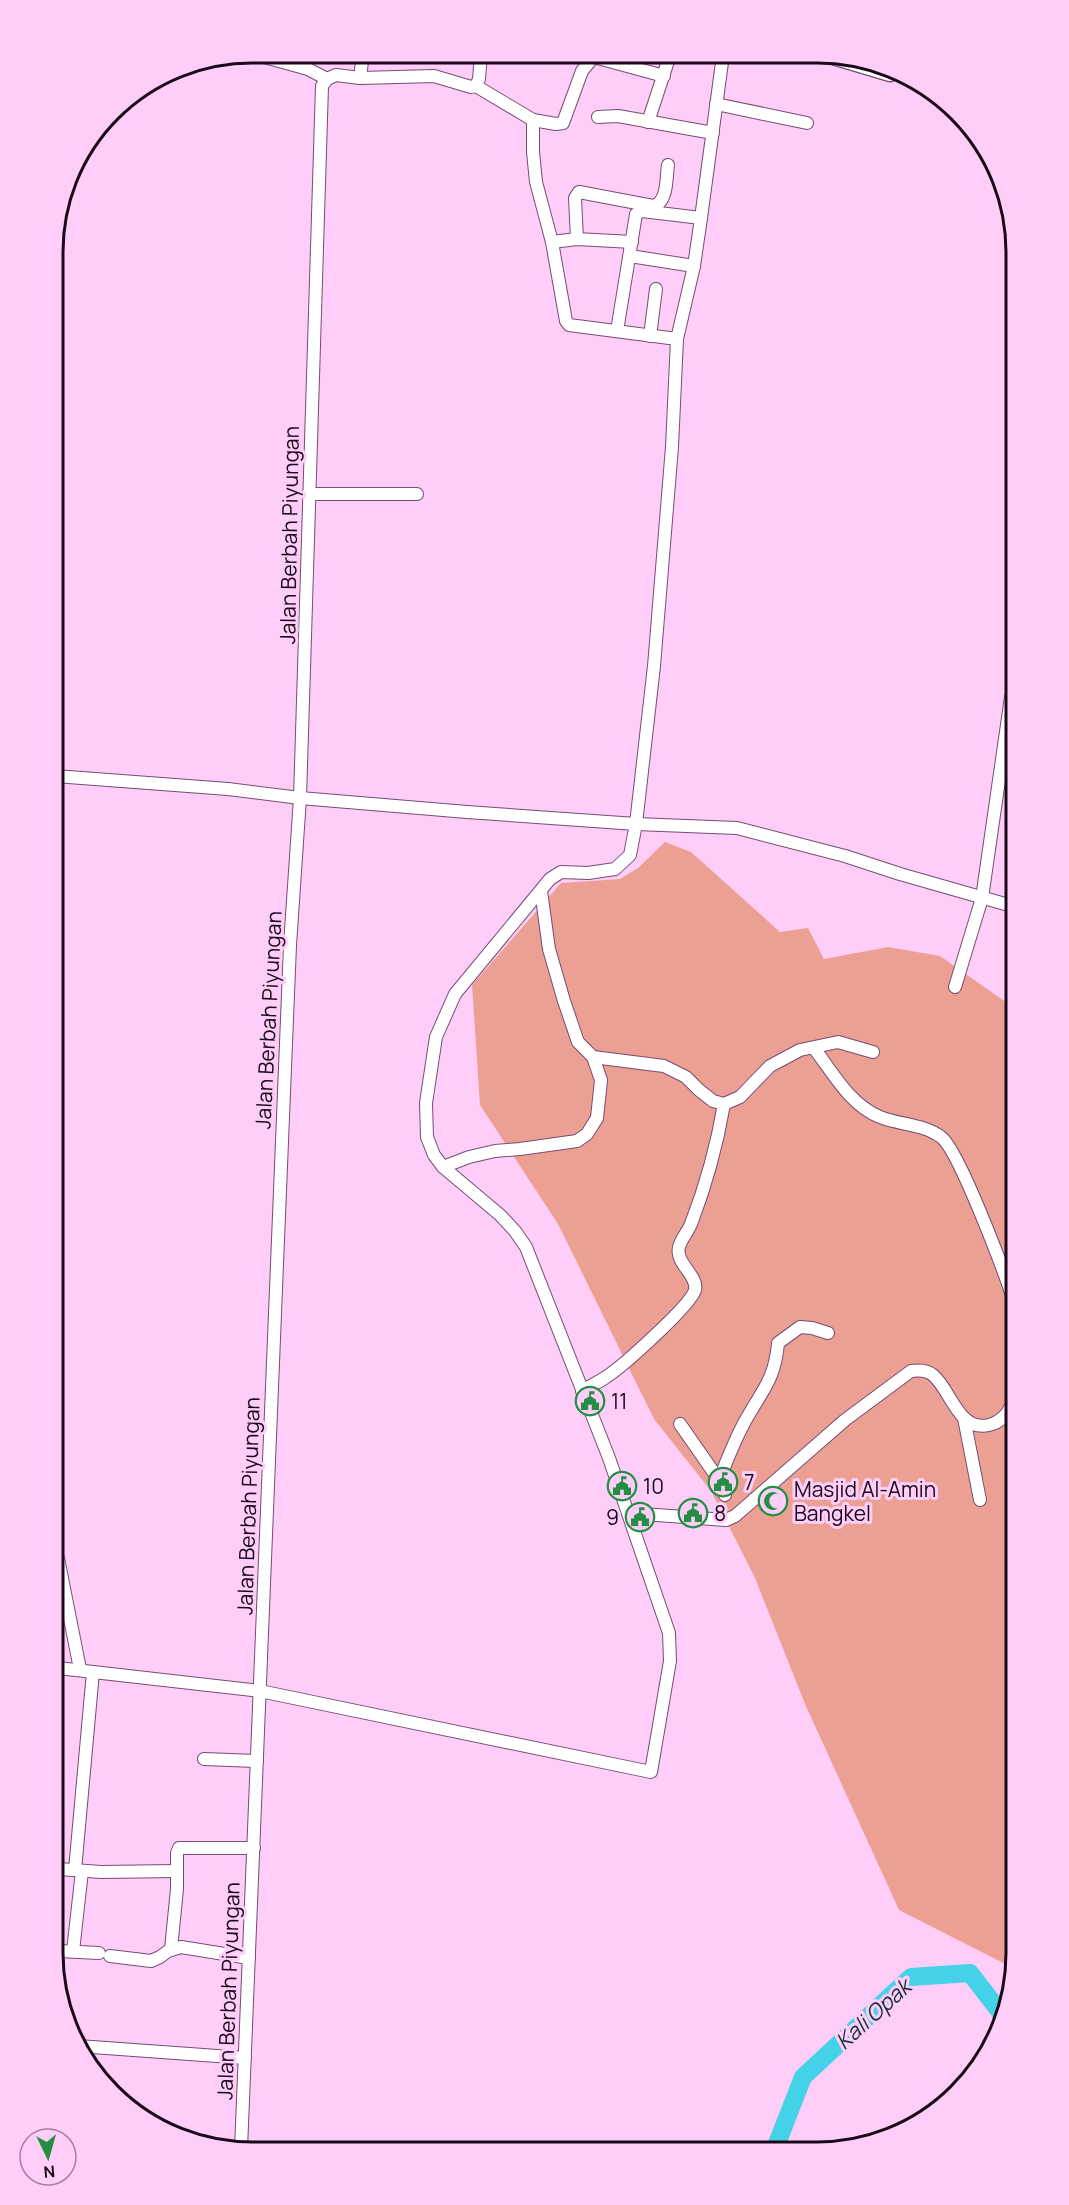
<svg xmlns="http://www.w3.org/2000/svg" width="1069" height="2205" font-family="Manrope,sans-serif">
<rect width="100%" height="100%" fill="#fecef9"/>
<path fill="#eca093" d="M665,842L691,852L780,932L808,928L824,959L888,947L940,956L1013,1007L1015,1969L899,1910L805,1704L755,1578L711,1491L654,1419L558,1224L480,1105L472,985L561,883L620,879L638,868Z"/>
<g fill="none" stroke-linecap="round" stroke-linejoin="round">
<path stroke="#43d2e7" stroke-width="18" d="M776,2146L803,2077L911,1977L970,1973L1004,2017"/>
<g stroke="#754c72" stroke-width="14">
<g id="minor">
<path d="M254,53L257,55L308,69L327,79"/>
<path d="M594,57L664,76"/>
<path d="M360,78L363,53"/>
<path d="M476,86L533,120V152L536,182L552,242L566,321L569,325L677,339"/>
<path d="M716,104L807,123"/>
<path d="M598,117L618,116L713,133"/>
<path d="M533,120L556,124L563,123L582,71L595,55"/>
<path d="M648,122L670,55"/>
<path d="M577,239L575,198L579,192L653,206C668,203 666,178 668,165"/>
<path d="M552,242L577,239L632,242"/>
<path d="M630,256L694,266"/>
<path d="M617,331L636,214L642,211L701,218"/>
<path d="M650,336L656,289"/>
<path d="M308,494H417"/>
<path d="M55,776L228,789L300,798L467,812L636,824L737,828L845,856L900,874L1012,906"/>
<path d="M955,987L982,898L1011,697"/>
<path d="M814,1048C833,1073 850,1105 880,1117C900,1125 924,1124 941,1137C959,1150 1005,1274 1014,1301"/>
<path d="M593,1057L664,1066L686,1077L699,1090L713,1101L724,1104L740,1097L770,1066L800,1050L838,1042L873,1052"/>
<path d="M443,1167L469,1157L495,1151L520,1149L577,1141L587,1134L597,1118L601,1080L593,1057L578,1042L564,1001L549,949L541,891"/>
<path d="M582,1391C590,1386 599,1382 606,1377C622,1367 691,1305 695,1290C699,1275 672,1262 680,1244C683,1237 688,1231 691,1224C706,1185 717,1145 724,1104"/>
<path d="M964,1418L980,1500"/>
<path d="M680,1424L719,1480"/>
<path d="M725,1495L719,1480C728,1458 736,1436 748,1416C764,1388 775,1378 778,1343L800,1327L812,1328L828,1333"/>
<path d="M629,1513L726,1520L735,1516L845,1420L911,1371C918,1370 927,1370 933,1375C951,1390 958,1432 989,1425C1002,1422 1010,1411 1014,1399"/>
<path d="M58,1558L80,1669"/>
<path d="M58,1668L260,1691L651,1772L670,1661L669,1633L609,1458L526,1247L515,1231L500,1215L443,1167L434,1155L427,1137L426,1103L436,1037L455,994L550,879L561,872L588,873L615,869L630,855L636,824L654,666L672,447L677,339L694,266L701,218L723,55"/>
<path d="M204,1759L257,1761"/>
<path d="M59,1869L101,1872L177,1871"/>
<path d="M75,1870L93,1672"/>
<path d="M171,1949L177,1889V1853L179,1848H254"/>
<path d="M59,1951L99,1953"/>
<path d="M73,1951L82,1871"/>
<path d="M110,1956L151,1961L160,1957L168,1951L181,1947L249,1958"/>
<path d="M78,2046L245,2058"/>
<path d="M241,2149L290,945L300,798L322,86L327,79L336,75L360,78L434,76L471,87L476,86L479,79L481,54"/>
</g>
</g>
<g stroke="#754c72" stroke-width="19">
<path id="highway" d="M833,56L890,73"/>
</g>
<use href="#minor" stroke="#fff" stroke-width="12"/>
<use href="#highway" stroke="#fff" stroke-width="16"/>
</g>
<defs>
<g id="civic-ring" transform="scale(1.5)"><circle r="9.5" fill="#fecef9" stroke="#248e45" stroke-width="1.5"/><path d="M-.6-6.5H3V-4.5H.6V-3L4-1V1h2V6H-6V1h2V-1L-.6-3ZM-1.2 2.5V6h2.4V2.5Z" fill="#248e45"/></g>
<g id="mosque-ring" transform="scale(1.5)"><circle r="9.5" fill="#fecef9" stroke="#248e45" stroke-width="1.5"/><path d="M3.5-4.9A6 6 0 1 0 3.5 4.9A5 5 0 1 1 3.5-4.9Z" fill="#248e45"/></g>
</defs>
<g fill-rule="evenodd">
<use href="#civic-ring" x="590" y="1401"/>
<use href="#civic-ring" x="723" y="1482"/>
<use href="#civic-ring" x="622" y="1486"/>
<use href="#mosque-ring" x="773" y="1501"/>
<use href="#civic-ring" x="693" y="1513"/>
<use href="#civic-ring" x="640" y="1517"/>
</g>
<g text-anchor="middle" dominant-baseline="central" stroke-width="6" stroke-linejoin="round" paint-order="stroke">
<g font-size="21" fill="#1a0a19" stroke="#fecef9">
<text transform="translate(289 535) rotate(-89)">Jalan Berbah Piyungan</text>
<text transform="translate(268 1020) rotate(-87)">Jalan Berbah Piyungan</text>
<text transform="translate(248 1506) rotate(-88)">Jalan Berbah Piyungan</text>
<text transform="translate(228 1991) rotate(-88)">Jalan Berbah Piyungan</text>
</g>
<g font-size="21" fill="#1a0a19" stroke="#fecef9" text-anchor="start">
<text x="611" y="1401">11</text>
<text x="744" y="1482">7</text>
<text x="643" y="1486">10</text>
<text x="794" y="1489">Masjid Al-Amin<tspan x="794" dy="24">Bangkel</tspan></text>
<text x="714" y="1513">8</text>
<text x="619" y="1517" text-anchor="end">9</text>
</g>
<g font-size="22" font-style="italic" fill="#153237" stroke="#fecef9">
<text transform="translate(873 2014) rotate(-42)">Kali Opak</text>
</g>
</g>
<path d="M0 0H1069V2205H0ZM252 63H817A189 189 0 0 1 1006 252V1953A189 189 0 0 1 817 2142H252A189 189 0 0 1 63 1953V252A189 189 0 0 1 252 63Z" fill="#fecef9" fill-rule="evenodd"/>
<path fill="none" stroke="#1a0a19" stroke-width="3" d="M252 63H817A189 189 0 0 1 1006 252V1953A189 189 0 0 1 817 2142H252A189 189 0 0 1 63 1953V252A189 189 0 0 1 252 63Z"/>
<g transform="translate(48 2157) rotate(175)"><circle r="28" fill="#fecef9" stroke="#a3809f" stroke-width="1.5"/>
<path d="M0-4.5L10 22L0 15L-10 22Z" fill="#248e45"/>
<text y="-9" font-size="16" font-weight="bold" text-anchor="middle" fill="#1a0a19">N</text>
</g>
</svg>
